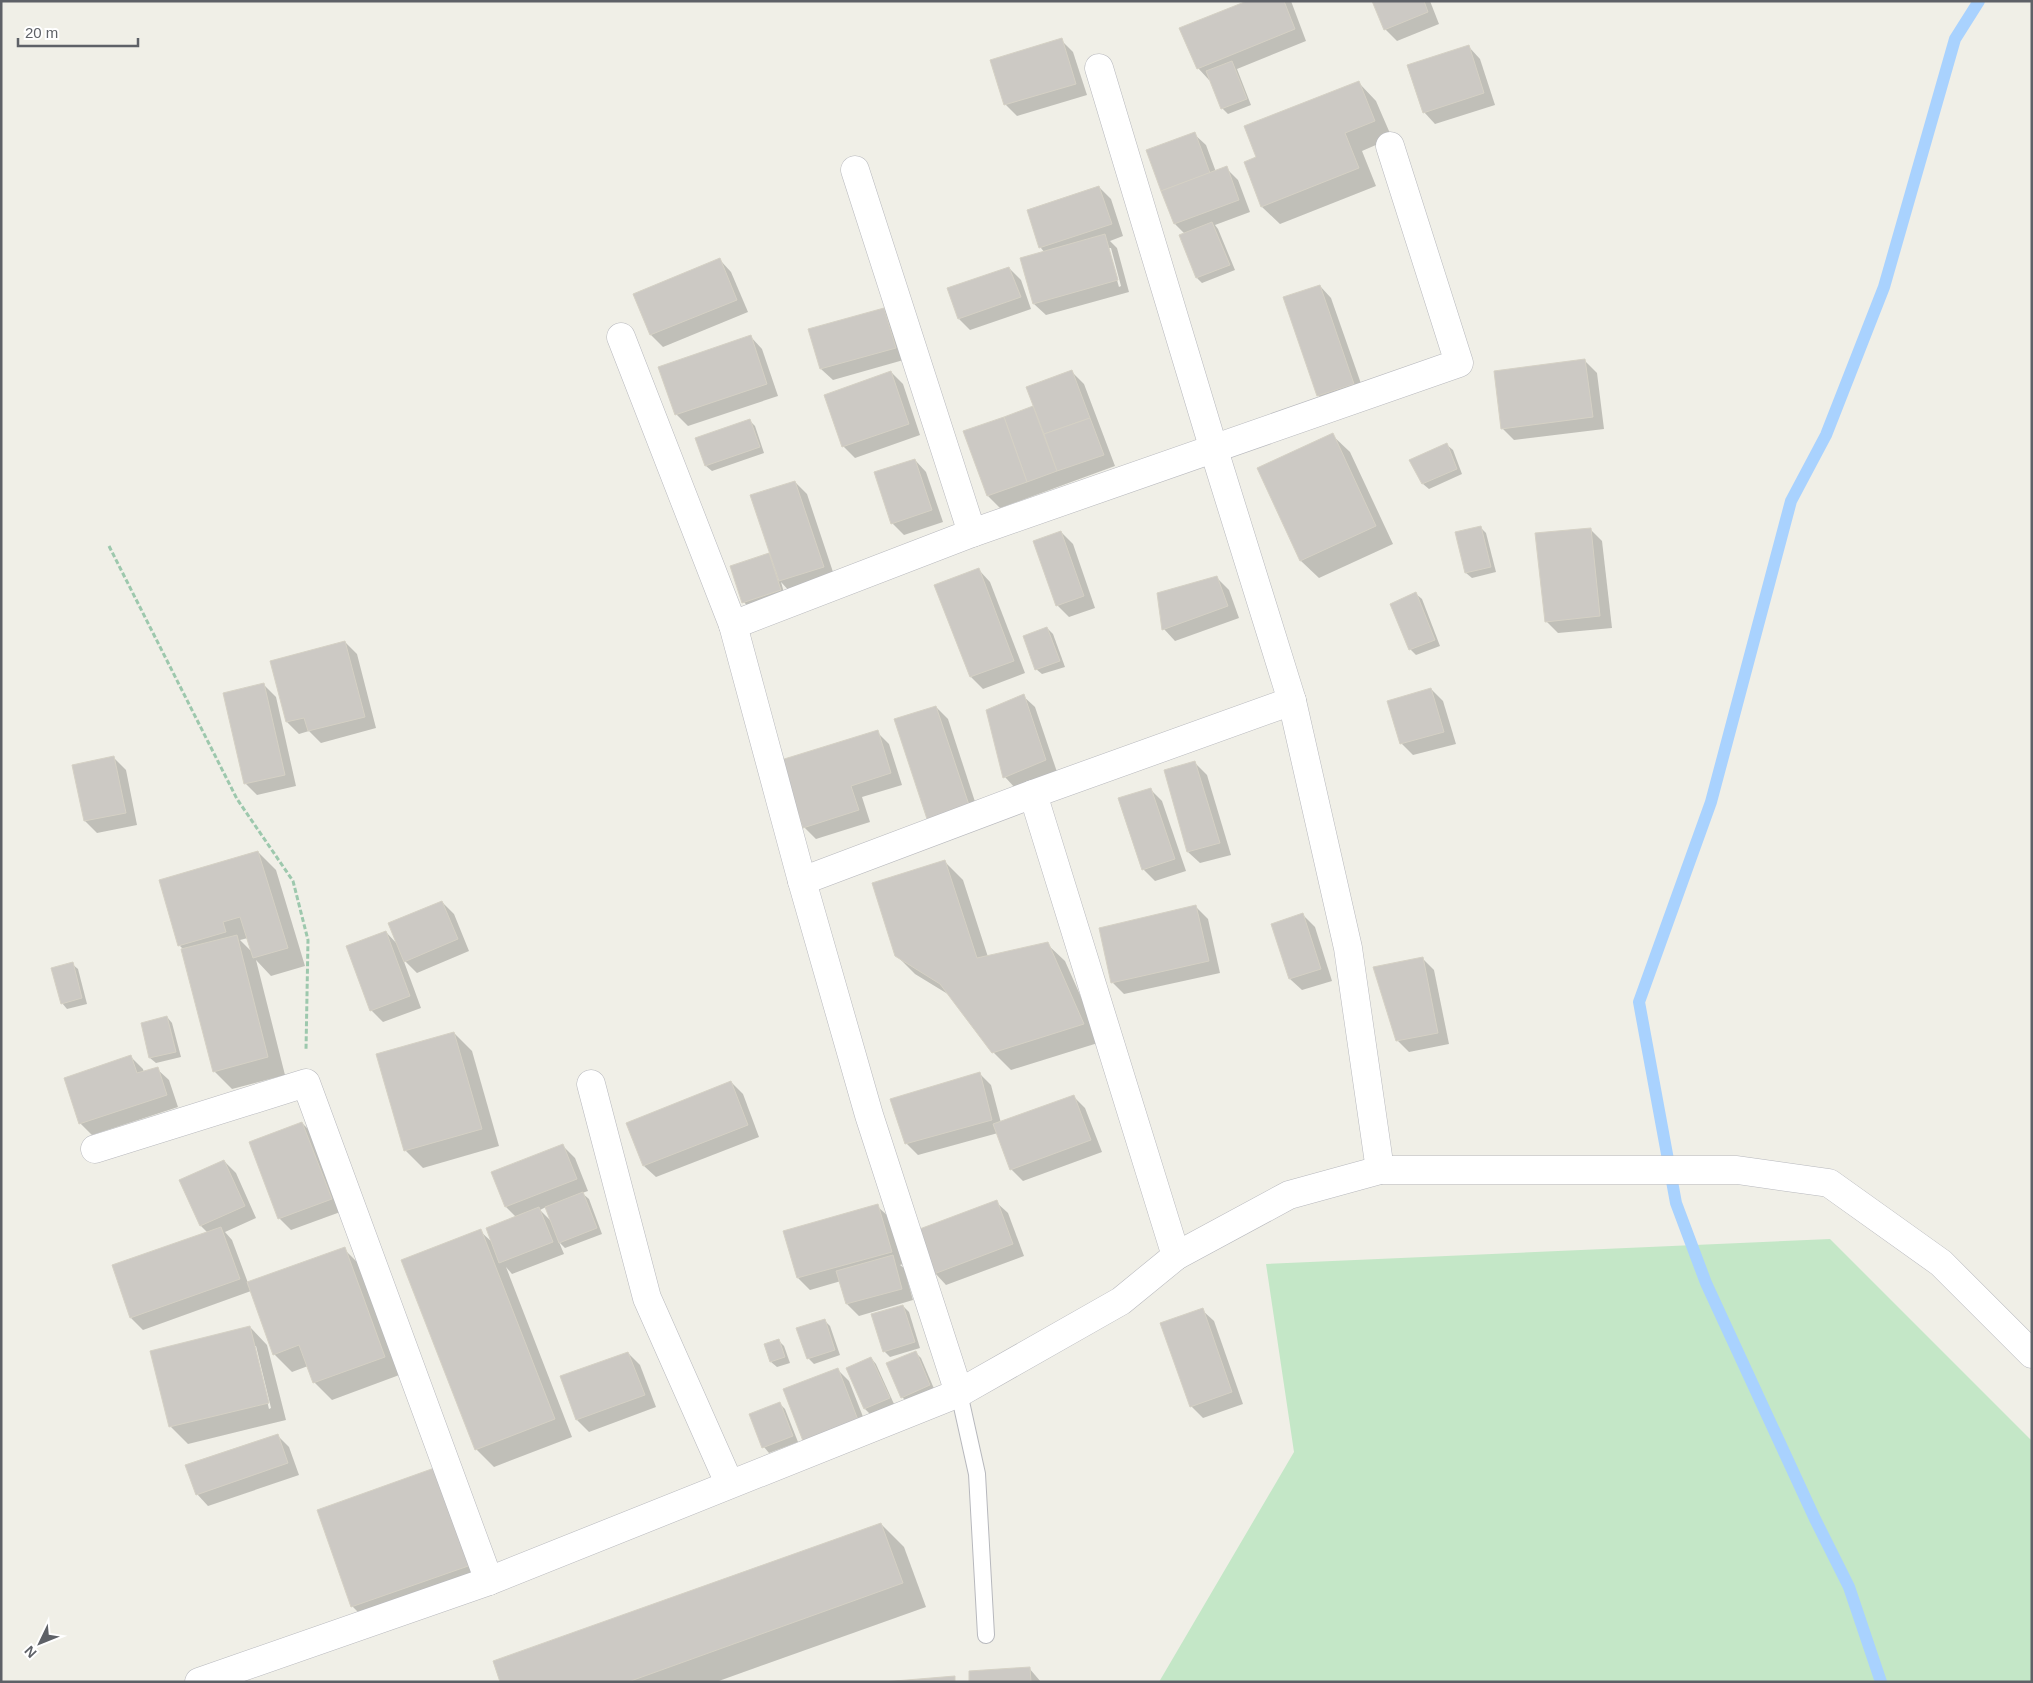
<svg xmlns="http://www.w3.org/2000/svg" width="2033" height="1683" font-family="Arial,sans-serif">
<rect width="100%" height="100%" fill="#f0efe7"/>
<path fill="#c4e7c7" d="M1830,1239L2032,1441V1682H1159L1294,1452L1266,1264Z"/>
<g fill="#0003" fill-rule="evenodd">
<path d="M1250,1H1291L1306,41L1237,69L1251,105L1228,114L1222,108L1211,79L1209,80L1198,68Z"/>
<path d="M1373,1H1430L1439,24L1397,41L1385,29Z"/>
<path d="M1061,40L1073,52L1087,95L1017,116L1005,104Z"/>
<path d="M1469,47L1480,59L1495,105L1435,124L1424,112Z"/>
<path d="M1359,83L1376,101L1392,138L1362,151L1376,186L1280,224L1262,207L1245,163L1258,158Z"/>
<path d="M1194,134L1206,145L1216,172L1226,168L1238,180L1250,212L1215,225L1218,229L1235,270L1202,283L1197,278L1185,234L1175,224L1148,150Z"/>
<path d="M1099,187L1111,199L1123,236L1110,241L1117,248L1129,292L1046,315L1034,304L1045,253L1041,248L1028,211ZM1108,248H1111L1121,286L1119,287Z"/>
<path d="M720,260L731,272L748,312L663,347L651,335L635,294Z"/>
<path d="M1009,268L1021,280L1031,309L970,330L959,319Z"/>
<path d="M1320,286L1331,298L1365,395L1330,407L1318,395Z"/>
<path d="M884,309L895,321L907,359L833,380L821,369Z"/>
<path d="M751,337L762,349L778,396L688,426L676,414Z"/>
<path d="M1585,361L1597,373L1604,429L1514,440L1502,428Z"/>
<path d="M891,372L903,384L920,435L855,458L843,446Z"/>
<path d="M1072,372L1084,384L1115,466L1000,508L988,496L965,432L1035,407Z"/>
<path d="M749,420L755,426L764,453L712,471L706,466Z"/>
<path d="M1332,435L1350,452L1393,544L1319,578L1301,561L1259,469Z"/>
<path d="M1447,445L1453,450L1462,474L1429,489L1423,484L1410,461Z"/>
<path d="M915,460L926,472L943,522L904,535L892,523Z"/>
<path d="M795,482L807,494L835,578L791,593L781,582L785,596L749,608L744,602L731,567L771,554Z"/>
<path d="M1481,528L1486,533L1496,572L1472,578L1466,573Z"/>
<path d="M1590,529L1602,541L1612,628L1558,633L1546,621Z"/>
<path d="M1061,532L1073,544L1095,608L1069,617L1057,605Z"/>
<path d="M979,570L990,582L1025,673L983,689L971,677L936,586Z"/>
<path d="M1217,578L1229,590L1239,618L1175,641L1164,629Z"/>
<path d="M1416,594L1422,599L1440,646L1416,655L1410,649Z"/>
<path d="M1047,628L1053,634L1065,667L1042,674L1036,669Z"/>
<path d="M345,642L357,654L376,728L321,743L309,731L299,734L287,722L271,661Z"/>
<path d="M264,685L276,697L296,786L257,795L245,783Z"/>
<path d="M1431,689L1443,701L1456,744L1413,755L1401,743Z"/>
<path d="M1023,696L1035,707L1057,772L1016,789L1005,777Z"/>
<path d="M936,707L948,719L980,817L940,830L928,818Z"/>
<path d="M877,732L889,744L902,785L862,797L870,822L816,839L804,827Z"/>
<path d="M114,758L126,770L137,825L97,833L85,821Z"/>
<path d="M1195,763L1207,775L1231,855L1200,863L1188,852Z"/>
<path d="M1150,789L1162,801L1186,871L1155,881L1144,870L1119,799Z"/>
<path d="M258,852L276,870L305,966L271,976L256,960L285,1075L232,1089L214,1071L184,950L180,946ZM248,938L252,952L240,940Z"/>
<path d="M945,862L963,880L988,957L1047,944L1065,961L1101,1042L1011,1070L993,1052L951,996L915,974L897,956Z"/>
<path d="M442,902L454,914L469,951L417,973L403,959L421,1008L383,1022L371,1010L386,932L398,945Z"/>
<path d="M1196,907L1208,919L1220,973L1124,994L1112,982Z"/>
<path d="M1303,915L1315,927L1332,981L1302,990L1290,979Z"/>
<path d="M1422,958L1434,970L1449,1044L1409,1052L1397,1040Z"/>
<path d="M72,964L78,969L87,1004L67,1009L62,1003Z"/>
<path d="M167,1017L172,1023L181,1057L156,1063L150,1058L142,1024Z"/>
<path d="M454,1033L472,1051L499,1146L423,1168L405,1150Z"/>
<path d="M131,1057L143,1069L144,1073L157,1069L169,1080L178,1107L92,1135L80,1123Z"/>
<path d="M979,1073L991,1085L1001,1123L1073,1096L1085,1108L1102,1152L1023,1181L1011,1169L998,1133L918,1155L906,1143Z"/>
<path d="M731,1082L743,1094L759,1137L656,1177L644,1166Z"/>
<path d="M302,1123L314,1135L343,1211L291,1230L279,1218Z"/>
<path d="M563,1146L575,1158L588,1191L582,1193L589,1199L602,1234L565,1248L559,1242L564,1254L512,1274L506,1267L572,1437L494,1467L476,1449L480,1231L493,1243L516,1217L506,1207ZM546,1207L552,1222L540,1210Z"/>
<path d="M224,1161L236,1173L256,1218L225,1232L232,1240L248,1283L344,1249L362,1267L402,1374L332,1400L314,1382L308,1366L292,1372L274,1354L251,1291L143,1330L131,1318L113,1266L208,1233L201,1226Z"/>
<path d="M996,1202L1008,1213L1024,1256L946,1285L935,1273Z"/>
<path d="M877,1206L889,1217L903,1264L900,1265L904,1268L913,1300L859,1316L847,1304L841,1281L810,1290L798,1278L785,1232Z"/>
<path d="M903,1306L909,1312L920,1348L890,1357L885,1352L873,1315Z"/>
<path d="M1202,1310L1214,1321L1243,1404L1203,1418L1191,1406Z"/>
<path d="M825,1321L830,1326L840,1355L814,1364L808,1358Z"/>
<path d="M250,1327L267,1345L286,1420L188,1444L170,1426ZM254,1346H256L271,1408L269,1409Z"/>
<path d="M778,1340L784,1346L790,1363L777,1367L771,1362Z"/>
<path d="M915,1352L921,1358L935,1391L908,1403L902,1397Z"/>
<path d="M628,1353L640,1365L656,1407L589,1432L577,1420L561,1377Z"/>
<path d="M871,1358L876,1364L894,1404L870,1414L865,1409Z"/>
<path d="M837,1369L849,1381L869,1432L816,1452Z"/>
<path d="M779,1403L785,1409L798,1442L769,1453L764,1447Z"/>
<path d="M277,1435L289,1447L299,1475L208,1506L197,1494Z"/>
<path d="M439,1468L491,1581L370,1624L352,1606Z"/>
<path d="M881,1524L904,1547L926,1607L716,1682H501Z"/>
<path d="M1029,1668L1041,1682H971Z"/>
</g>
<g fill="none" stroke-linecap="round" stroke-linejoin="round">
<path stroke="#a9d2fe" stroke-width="12" d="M1881,1682L1849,1587L1815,1519L1706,1283L1676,1203L1639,1002L1711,802L1791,501L1826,435L1884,287L1955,39L1979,1"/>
</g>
<g fill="#ccc9c4" stroke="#d5d1c5">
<path d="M1247,1H1284L1295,29L1197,69L1179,28Z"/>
<path d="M1372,1H1424L1428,12L1384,30Z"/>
<path d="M1062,38L1076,84L1004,105L990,60Z"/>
<path d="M1469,45L1484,93L1423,113L1407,65Z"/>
<path d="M1232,61L1247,99L1221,109L1206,71Z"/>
<path d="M1359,81L1375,121L1345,133L1359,168L1261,207L1244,162L1256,157L1244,126Z"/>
<path d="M1195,132L1210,173L1161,191L1146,150Z"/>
<path d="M1227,166L1239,200L1174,224L1161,191Z"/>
<path d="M1099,186L1112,224L1039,248L1027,210Z"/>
<path d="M1212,222L1230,265L1196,278L1179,235Z"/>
<path d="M1105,234L1118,280L1033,304L1020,258Z"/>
<path d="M720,258L737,300L650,335L633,294Z"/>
<path d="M1009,267L1021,297L958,319L947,288Z"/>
<path d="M1320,285L1354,384L1317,396L1283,297Z"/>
<path d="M884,308L896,348L820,369L808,329Z"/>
<path d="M751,335L767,384L675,415L658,367Z"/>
<path d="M1585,359L1593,417L1501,429L1494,371Z"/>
<path d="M1072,370L1090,418L1044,434L1026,387Z"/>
<path d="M891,371L909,424L842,447L824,395Z"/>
<path d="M1033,406L1057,471L1027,482L1004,417Z"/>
<path d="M1004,417L1027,482L987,496L963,431Z"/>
<path d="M1090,418L1104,455L1057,471L1044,434Z"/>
<path d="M750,419L760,447L705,466L695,438Z"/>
<path d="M1333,433L1376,526L1300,561L1257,468Z"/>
<path d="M1447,443L1457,469L1422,484L1409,460Z"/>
<path d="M915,459L932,510L891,524L874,472Z"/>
<path d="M795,481L824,567L779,581L750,495Z"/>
<path d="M1481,526L1491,567L1465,573L1455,532Z"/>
<path d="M1591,528L1600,616L1545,622L1535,533Z"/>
<path d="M1061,531L1084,596L1056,606L1033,541Z"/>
<path d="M769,553L781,590L742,603L730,566Z"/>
<path d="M979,568L1014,661L970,677L934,585Z"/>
<path d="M1217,576L1228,606L1162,630L1157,593Z"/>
<path d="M1416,592L1435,640L1409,650L1390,604Z"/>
<path d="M1047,627L1060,661L1035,670L1023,636Z"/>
<path d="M345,641L365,717L308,731L304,718L286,722L270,661Z"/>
<path d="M264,683L285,775L244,784L223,693Z"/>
<path d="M1431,688L1444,732L1400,744L1387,701Z"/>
<path d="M1024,694L1046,760L1003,778L986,710Z"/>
<path d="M936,706L969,805L927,819L894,719Z"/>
<path d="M878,730L891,773L851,786L859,810L803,828L781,760Z"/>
<path d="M114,756L126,813L84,821L72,765Z"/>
<path d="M1195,761L1220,843L1187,852L1164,770Z"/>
<path d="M1151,788L1175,859L1142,870L1118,798Z"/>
<path d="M258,851L288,948L253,958L240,917L223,922L226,932L178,946L159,880Z"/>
<path d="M945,860L977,958L1048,942L1084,1024L992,1053L940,984L895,956L872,883Z"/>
<path d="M442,901L458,939L404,962L388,923Z"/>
<path d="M1196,905L1209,961L1111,983L1099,928Z"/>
<path d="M1303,913L1321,969L1289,979L1271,924Z"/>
<path d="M386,931L410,996L370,1011L346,946Z"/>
<path d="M237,935L268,1057L213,1072L181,949Z"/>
<path d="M1423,957L1438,1033L1396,1041L1373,967Z"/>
<path d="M73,962L82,998L61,1004L51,968Z"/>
<path d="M167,1016L176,1052L149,1058L141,1023Z"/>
<path d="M454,1032L482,1129L404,1151L376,1054Z"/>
<path d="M131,1055L137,1073L158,1067L167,1095L79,1124L64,1078Z"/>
<path d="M980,1072L992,1120L905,1144L890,1099Z"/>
<path d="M731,1081L748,1125L643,1166L626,1123Z"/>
<path d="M1074,1095L1091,1140L1010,1170L993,1124Z"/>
<path d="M302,1122L332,1199L278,1219L249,1142Z"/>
<path d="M563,1144L577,1179L505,1207L491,1172Z"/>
<path d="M224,1160L245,1206L200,1226L179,1180Z"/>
<path d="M583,1192L597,1228L559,1243L545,1207Z"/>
<path d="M997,1200L1013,1244L934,1274L917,1230Z"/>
<path d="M878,1204L892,1252L797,1278L783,1231Z"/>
<path d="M539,1207L553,1242L499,1263L486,1228Z"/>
<path d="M221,1227L240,1279L130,1318L112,1265Z"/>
<path d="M481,1229L555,1419L475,1450L401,1260Z"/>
<path d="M345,1247L385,1357L313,1383L299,1345L273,1355L247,1282Z"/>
<path d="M893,1255L902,1289L846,1304L836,1271Z"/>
<path d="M903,1305L915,1342L883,1352L871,1314Z"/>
<path d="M1203,1308L1232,1392L1190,1407L1160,1323Z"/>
<path d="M825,1319L835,1350L807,1359L796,1328Z"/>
<path d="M250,1326L269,1403L169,1427L150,1351Z"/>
<path d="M779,1339L785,1357L770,1362L764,1344Z"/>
<path d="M916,1351L930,1385L901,1398L886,1363Z"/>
<path d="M628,1352L645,1395L576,1420L560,1376Z"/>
<path d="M871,1357L890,1398L864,1409L846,1368Z"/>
<path d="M838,1368L858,1420L803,1441L783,1389Z"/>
<path d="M780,1402L793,1436L762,1448L749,1414Z"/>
<path d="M278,1434L288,1463L196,1495L185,1465Z"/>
<path d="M440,1466L474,1564L351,1607L317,1510Z"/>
<path d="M881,1523L903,1583L628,1682H500L493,1661Z"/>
<path d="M1030,1667L1031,1682H969V1671Z"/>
<path d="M955,1676V1682H883Z"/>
</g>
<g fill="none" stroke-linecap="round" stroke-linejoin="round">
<g stroke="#b7b8bd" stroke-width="18">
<path id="lane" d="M959,1393L977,1474L986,1635"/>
</g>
<g stroke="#b7b8bd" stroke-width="29">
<g id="street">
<path d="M1099,68L1214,450L1292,701L1348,948L1380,1170"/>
<path d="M855,170L972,533"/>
<path d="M621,337L733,625L802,881L869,1115L959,1393"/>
<path d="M733,625L972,533L1459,363L1390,146"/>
<path d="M1033,794L1176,1256"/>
<path d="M802,881L1033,794L1292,701"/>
<path d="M591,1084L647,1298L729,1483"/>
<path d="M95,1149L306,1083L489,1581"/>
<path d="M199,1682L489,1581L959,1393L1121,1301L1176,1256L1289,1195L1380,1170H1737L1829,1183L1941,1263L2032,1354"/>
</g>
</g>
<path stroke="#9dc8ad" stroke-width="3" stroke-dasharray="5 2.5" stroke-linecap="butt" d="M109,546L237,799L293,881L308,940L306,1050"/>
<use href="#lane" stroke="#fff" stroke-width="16"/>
<use href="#street" stroke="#fff" stroke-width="28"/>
</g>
<rect width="2033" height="1683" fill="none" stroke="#5e6167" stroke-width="5"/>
<g transform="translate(40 1643) rotate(227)" stroke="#ffffff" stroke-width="4" paint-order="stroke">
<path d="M0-4L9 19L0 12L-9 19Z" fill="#5e6167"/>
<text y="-8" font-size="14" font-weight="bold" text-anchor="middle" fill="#5e6167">N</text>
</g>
<path d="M18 38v8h120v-8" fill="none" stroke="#5e6167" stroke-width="2.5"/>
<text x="25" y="38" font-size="15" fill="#5e6167" stroke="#ffffff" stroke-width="4" paint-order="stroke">20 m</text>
</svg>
